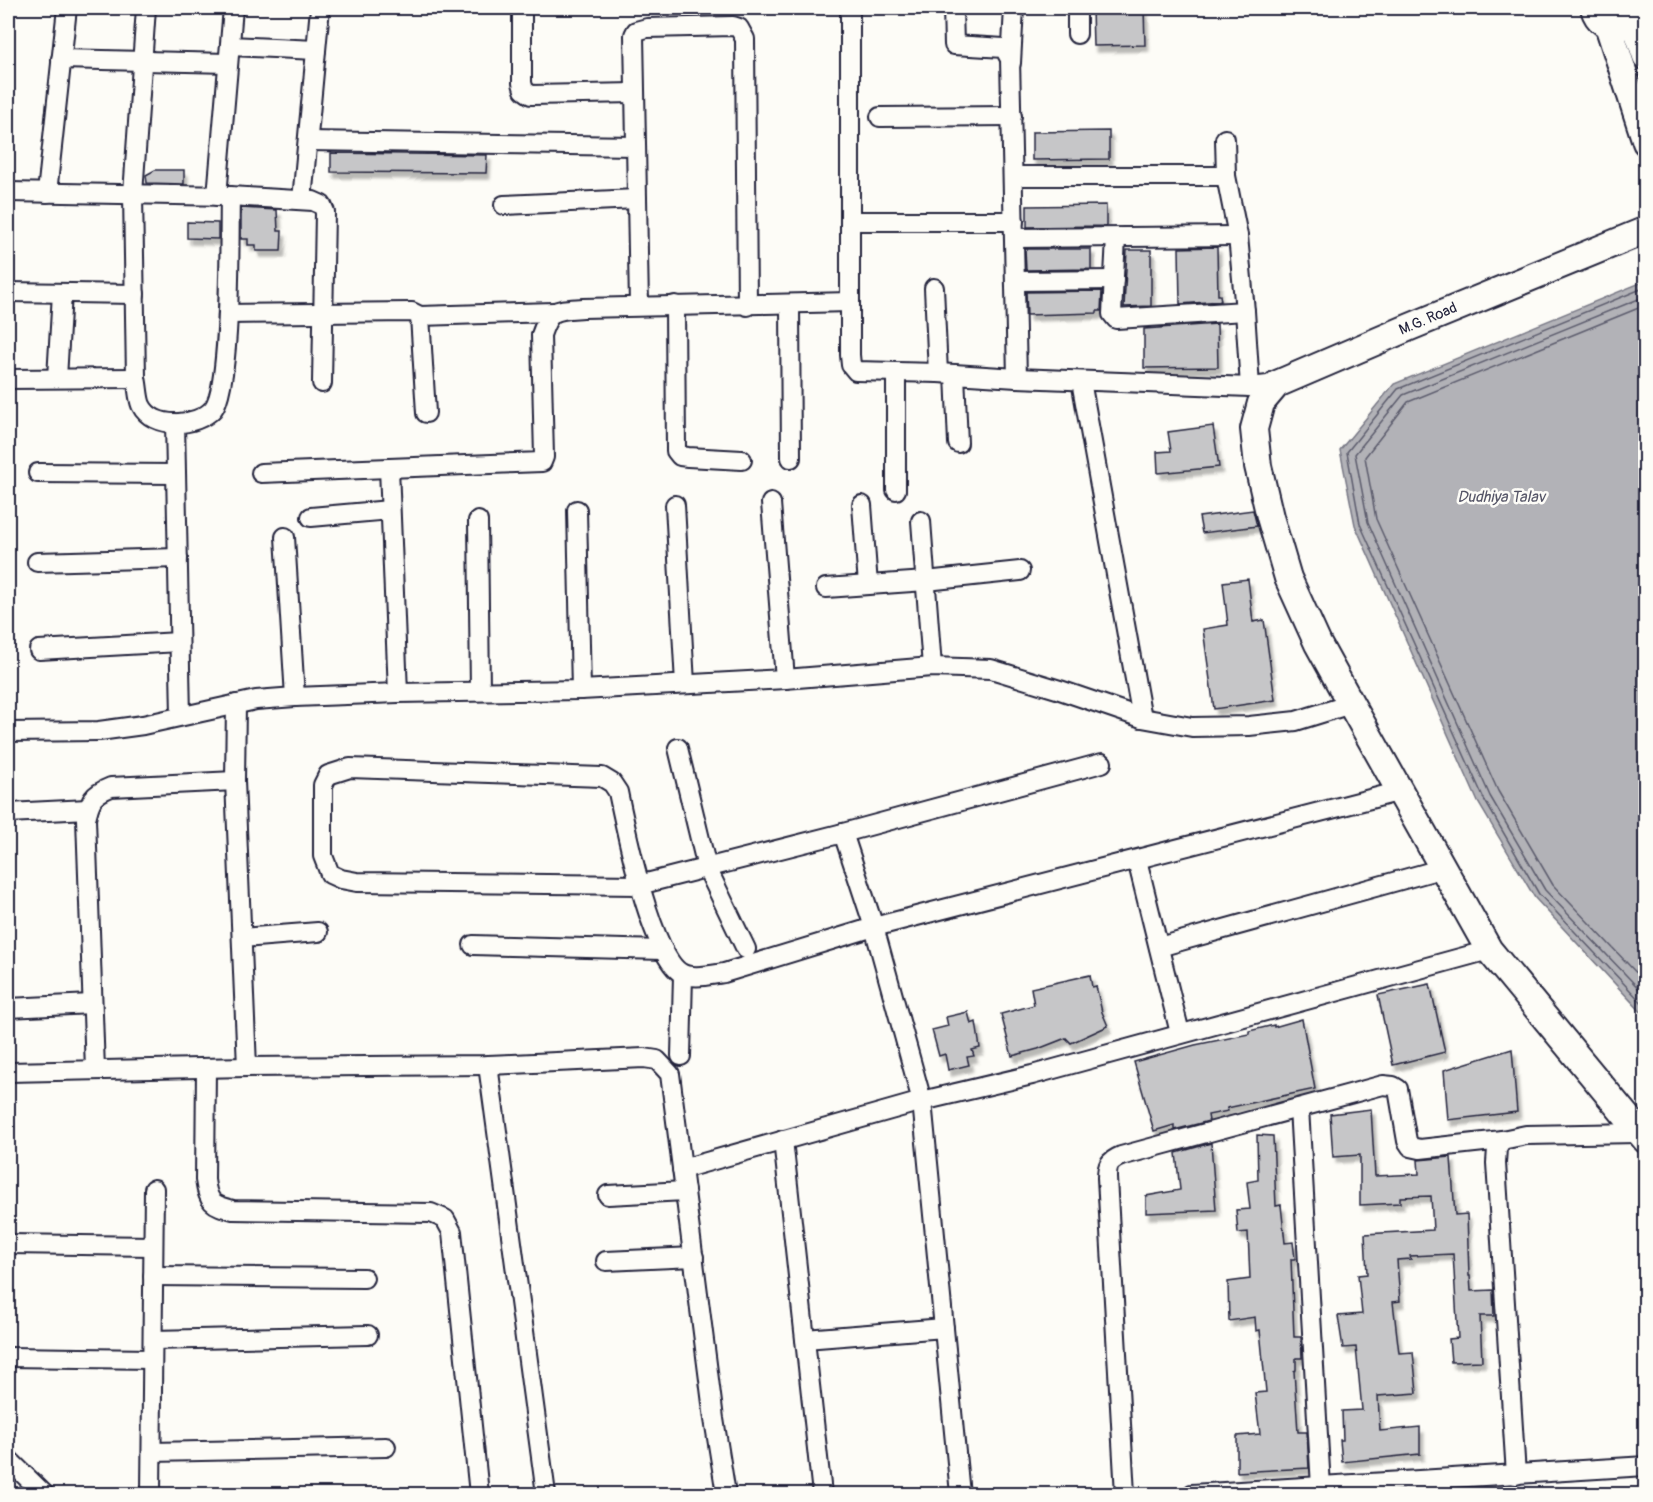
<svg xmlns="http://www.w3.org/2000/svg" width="1653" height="1502" font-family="Pangolin,sans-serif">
<defs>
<filter id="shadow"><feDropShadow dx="3.5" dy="6" stdDeviation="1.5" flood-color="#0004"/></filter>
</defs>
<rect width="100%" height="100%" fill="#fdfcf7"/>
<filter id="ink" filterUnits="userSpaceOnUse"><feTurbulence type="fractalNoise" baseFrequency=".0167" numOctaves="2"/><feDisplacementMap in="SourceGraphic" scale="12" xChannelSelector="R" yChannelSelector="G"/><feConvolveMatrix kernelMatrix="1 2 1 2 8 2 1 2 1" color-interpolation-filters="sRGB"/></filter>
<g filter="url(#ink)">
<path fill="#b2b2b7" stroke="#787885" stroke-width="1.5" d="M1645,281V1016L1535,898L1478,802L1355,525L1340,450L1394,384Z"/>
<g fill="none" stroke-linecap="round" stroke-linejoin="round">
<g stroke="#5c5c6d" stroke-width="1.5">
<path d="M1646,287L1398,389L1347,452L1360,524L1484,799L1539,894L1646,1007"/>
<path d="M1646,296L1403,395L1355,454L1368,522L1490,796L1545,890L1646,996"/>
<path d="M1646,305L1408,402L1365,457L1376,519L1498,791L1553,885L1646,983"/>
</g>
</g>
<g fill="#c6c6c8" stroke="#22223b" stroke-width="1.5" filter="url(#shadow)">
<path d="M1092,8H1144L1145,45L1093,46Z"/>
<path d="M1109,131V159L1032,160V132Z"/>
<path d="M331,153L487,155L486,173L331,172Z"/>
<path d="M155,170H184V184L147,183L146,175Z"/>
<path d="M1106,205V226L1027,227V206Z"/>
<path d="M241,208L277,210L278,231H282L281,251H256V245H248V239H241Z"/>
<path d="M187,222L218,223V239L187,238Z"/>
<path d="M1217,247L1218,295H1220L1221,301L1180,304L1179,248Z"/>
<path d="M1025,249H1091V269L1026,270Z"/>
<path d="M1127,250H1151V306L1124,307Z"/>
<path d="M1102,291L1101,311H1097V313L1027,315L1026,292Z"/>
<path d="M1217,324L1218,367L1144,368V329Z"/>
<path d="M1213,426L1219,467L1158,473L1157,452L1171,451L1168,432Z"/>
<path d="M1253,510L1257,526L1202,533L1199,517Z"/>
<path d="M1248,579L1253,622L1264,620L1275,700L1214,709L1203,629L1228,625L1223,582Z"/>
<path d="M1090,975L1092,987L1096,986L1102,1012L1108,1026L1071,1043L1066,1038L1038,1049L1012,1056L1001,1014L1034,1005L1031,988Z"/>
<path d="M1430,984L1445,1052L1393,1065L1378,995Z"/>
<path d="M968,1012L971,1024L976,1022L980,1048L972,1050L974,1056L967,1057L969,1065L948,1070L945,1054L939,1056L932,1030L948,1026L946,1017Z"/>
<path d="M1302,1019L1315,1089L1227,1108L1228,1111L1208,1115L1209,1121L1174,1130V1125L1154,1131L1134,1062L1195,1045L1249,1034V1031L1274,1025V1027Z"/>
<path d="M1512,1049L1517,1112L1448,1120L1444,1070Z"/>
<path d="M1371,1109L1375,1176L1419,1174L1418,1160L1451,1157L1455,1215L1467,1214L1469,1276H1470L1471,1291L1493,1290L1494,1316H1480L1482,1361L1451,1362L1449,1339L1458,1338L1453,1254L1410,1256L1411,1259L1397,1260L1400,1301L1393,1302L1399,1353L1413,1352L1417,1393L1378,1396L1380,1431L1420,1427V1454L1342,1462L1340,1440H1343L1342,1411L1362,1410L1356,1347L1343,1348L1338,1316L1362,1314L1358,1275L1367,1274L1365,1234L1433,1230L1431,1196L1400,1197V1203L1360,1205V1155L1333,1157L1330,1114Z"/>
<path d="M1257,1135L1273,1136L1276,1206L1281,1205L1285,1243L1293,1242L1295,1259H1291L1294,1337H1301L1302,1358H1296V1370L1294,1371L1298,1432H1307L1309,1468L1237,1472V1436L1260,1434L1255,1393L1266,1392L1260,1330L1256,1331L1255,1317L1229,1321L1228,1282L1250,1279L1248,1232L1238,1233L1236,1210L1250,1209L1247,1182L1258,1180Z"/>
<path d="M1211,1143L1216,1210L1146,1213V1196L1180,1190L1176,1153Z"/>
</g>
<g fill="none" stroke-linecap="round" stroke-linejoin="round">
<g stroke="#22223b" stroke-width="22">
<g id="street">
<path d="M146,8L133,194L136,378C138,386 138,398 141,405C153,430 197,427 213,409C232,385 229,233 230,196"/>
<path d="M522,8V83L524,90L531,95L635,93"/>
<path d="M953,8L954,45L1004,48L1010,59L1017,378"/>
<path d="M850,15V355L851,365L856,371L938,373L1017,378L1250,387L1277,384"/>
<path d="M1077,34V8"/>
<path d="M230,46L316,50"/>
<path d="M61,59L228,63"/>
<path d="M1011,63L1014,8"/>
<path d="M880,117L1012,116"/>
<path d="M1225,139L1226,176L1238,236L1245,311L1250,387"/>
<path d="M308,141L636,146"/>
<path d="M1013,176H1226"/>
<path d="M8,192L230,196L313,201L322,205L325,212L322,383"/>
<path d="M47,193L67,8"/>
<path d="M217,196L233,8"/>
<path d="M302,200L320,8"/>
<path d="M504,205L637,199"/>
<path d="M850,221H1014"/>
<path d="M1014,238L1238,236"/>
<path d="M1116,238L1112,314L1116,319L1245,311"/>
<path d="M1016,281L1114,280"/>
<path d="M934,288L938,373"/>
<path d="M8,292L135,294"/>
<path d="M790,304L791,458"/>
<path d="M675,305L676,451L680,456L688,457L742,460"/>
<path d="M639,306L634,35L636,31L647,28L733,26L739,28L745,39L747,306"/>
<path d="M228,314L412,312L420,316L426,413"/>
<path d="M420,316L554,312"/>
<path d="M955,374L958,443"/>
<path d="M57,378L62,293"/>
<path d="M8,379L136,378"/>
<path d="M1081,381L1142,718"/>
<path d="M175,423L181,716"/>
<path d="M389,468L398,693"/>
<path d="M38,473L176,474"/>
<path d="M261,473L542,462L544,457L541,335C550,308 556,310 583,308L850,302"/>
<path d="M896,490V373"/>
<path d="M771,503L785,679"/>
<path d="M675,505L685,684"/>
<path d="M862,505L868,585"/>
<path d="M577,510L581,690"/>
<path d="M311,517L390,510"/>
<path d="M478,521L480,691"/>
<path d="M921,521L932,667"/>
<path d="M285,537L295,697"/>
<path d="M37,562L178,558"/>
<path d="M826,588L926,581L1020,571"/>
<path d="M39,650L179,642"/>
<path d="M236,704L235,781L247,1067L488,1065L644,1058L657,1060L670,1074L714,1419L726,1494"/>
<path d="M8,732L99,731L143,725L256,700L295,697L398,693L581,690L785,679L932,667L991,669L1060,690L1142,718L1192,727L1249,726L1296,721L1351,704"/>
<path d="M678,748L707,868L746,949"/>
<path d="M1102,763L843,833L639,885L357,882L341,879L330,874L323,856V785L328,775L350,768L602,777L612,783L618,792C625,826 652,961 683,974C694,979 712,975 724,973L874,927L1401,791"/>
<path d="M8,813L88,809"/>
<path d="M843,833L874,927L922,1101L960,1494"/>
<path d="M1137,860L1180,1033"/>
<path d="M242,938L318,932"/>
<path d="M473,945L663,950"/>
<path d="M1159,947L1444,868"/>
<path d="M8,1008L92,1004"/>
<path d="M681,1056L683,975"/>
<path d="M488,1065L546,1494"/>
<path d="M206,1068L205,1180C208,1202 212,1205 233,1210L431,1213L445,1219L452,1232L479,1494"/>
<path d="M95,1070L86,819C90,800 93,794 111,787L235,781"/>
<path d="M8,1072L247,1067"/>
<path d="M1299,1108L1321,1487"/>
<path d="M783,1140L822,1494"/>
<path d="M682,1169L922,1101L1032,1075L1489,950"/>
<path d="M608,1195L685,1191"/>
<path d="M8,1244L153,1246"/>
<path d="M606,1261L694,1257"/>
<path d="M153,1276L364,1278"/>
<path d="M805,1339L944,1328"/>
<path d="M153,1340L368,1335"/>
<path d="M8,1357L152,1359"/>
<path d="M152,1452L386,1447"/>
<path d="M8,1459L44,1494"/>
<path d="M1516,1475L1496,1163L1497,1148L1502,1140L1526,1135L1638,1133"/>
<path d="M151,1494L154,1189"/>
<path d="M1125,1494L1107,1178C1107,1165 1109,1161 1121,1156L1383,1085L1393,1086L1398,1089L1407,1141L1411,1147L1420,1149L1502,1140"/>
<path d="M1192,1494L1646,1466"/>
</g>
</g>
<g stroke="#22223b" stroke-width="30">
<g id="secondary">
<path d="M1594,8C1601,34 1635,32 1643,8"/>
<path d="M1634,21L1646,56"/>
<path d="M1608,25L1646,142"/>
<path d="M1646,230L1410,327L1277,384L1261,403L1254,429L1258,466L1270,517L1288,578L1318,644L1351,704L1489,950L1646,1140"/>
</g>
</g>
<use href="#street" stroke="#fdfcf7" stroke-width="18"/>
<use href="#secondary" stroke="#fdfcf7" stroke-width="26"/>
</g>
</g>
<g text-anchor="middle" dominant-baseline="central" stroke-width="5" stroke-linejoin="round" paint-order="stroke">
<g font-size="15" fill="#22223b" stroke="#fdfcf7">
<text transform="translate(1428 319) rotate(-23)">M.G. Road</text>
</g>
<g font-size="16" font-style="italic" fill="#545466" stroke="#fdfcf7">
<text x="1501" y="497">Dudhiya Talav</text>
</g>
</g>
<rect width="1653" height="1502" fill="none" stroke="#fdfcf7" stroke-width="30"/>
<rect x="15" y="15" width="1623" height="1472" fill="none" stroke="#22223b" stroke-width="2" filter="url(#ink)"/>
</svg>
